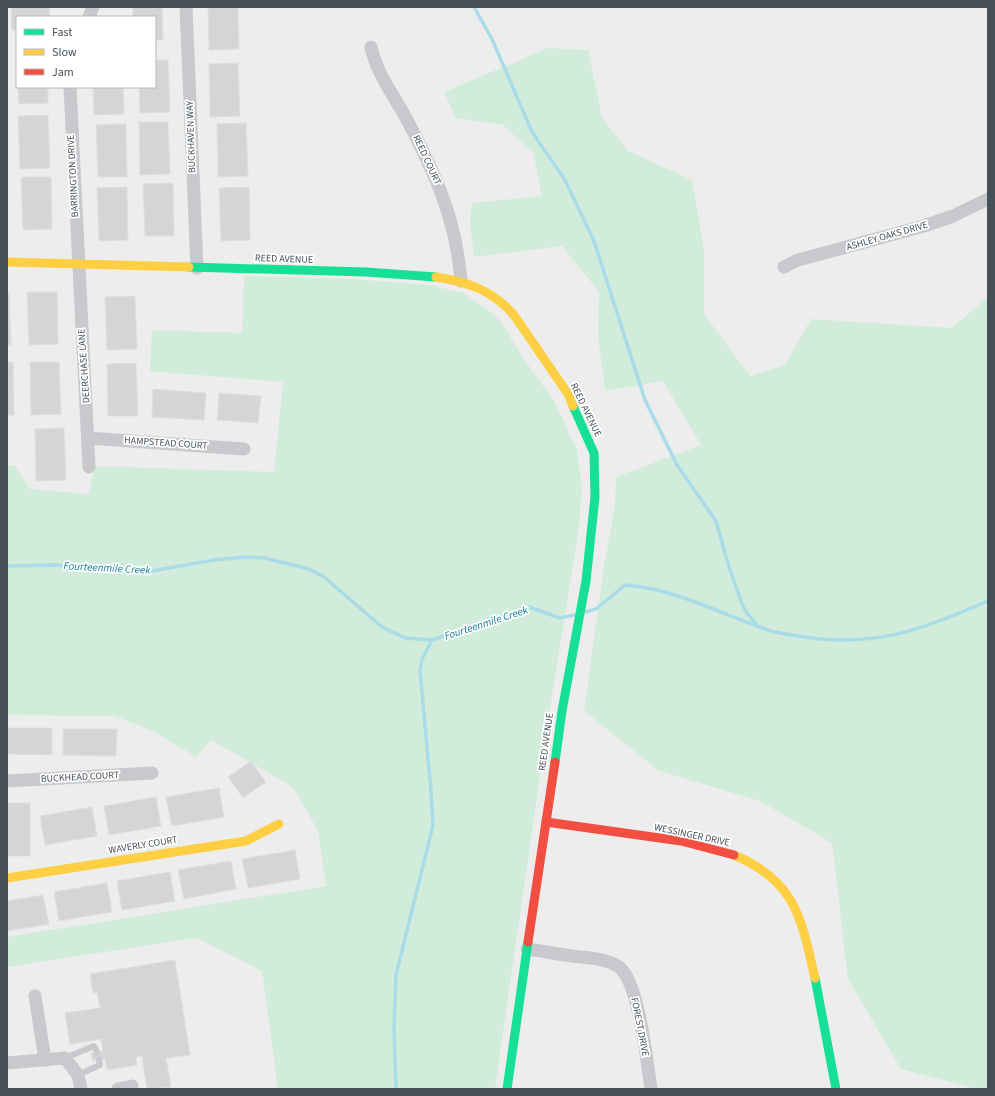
<svg xmlns="http://www.w3.org/2000/svg" width="995" height="1096" font-family="'Source Sans 3',sans-serif">
<rect width="100%" height="100%" fill="#eeeded"/>
<g fill="#d2ecdb">
<path d="M548,48L588,50L602,118L628,151L692,180L704,249V314L750,376L785,365L811,319L952,328L988,297V1089H977L901,1069L848,979L832,843L760,801L659,771L584,711L604,566L615,505L616,477L701,445L663,381L605,391L598,336L599,292L562,246L474,257L470,223L472,203L542,196L533,153L503,125L456,118L444,92Z"/>
<path d="M244,276L352,279L430,285L463,293L491,312L501,322L526,362L554,401L577,450L582,487L579,527L546,734L495,1089H278L262,971L196,938L7,967V937L326,886L318,831L293,787L211,740L196,757L155,732L115,716L7,715V465L15,466L30,489L89,494L94,466L274,472L283,382L150,371L152,330L242,333Z"/>
</g>
<g fill="none" stroke-linecap="round" stroke-linejoin="round">
<g stroke="#a9dce7" stroke-width="3.5">
<path d="M474,7L492,39L532,132L565,180L594,241L645,400L677,465L716,521L729,567L742,604L747,613L757,625"/>
<path d="M7,566L55,565L126,572H146L214,560L245,557L264,558L309,569L324,577L382,627L405,638L432,640L529,607L560,618L574,615"/>
<path d="M586,612L596,609L625,585C678,589 722,615 771,631C782,634 793,635 804,637C875,648 924,629 988,601"/>
<path d="M396,1089L394,1027L396,975L433,825L431,791L420,671L422,659L432,640"/>
</g>
</g>
<g fill="#d5d5d7" stroke="#dfdfe0">
<path d="M11,7H49L50,17H17V30H12Z"/>
<path d="M133,7H162L163,40H155V17H133Z"/>
<path d="M208,7H238L239,49L209,50Z"/>
<path d="M155,60H168L170,112L140,113L139,87H155Z"/>
<path d="M238,63L240,116L210,117L209,64Z"/>
<path d="M18,87H48V103L19,104Z"/>
<path d="M93,87H123L124,114L94,115Z"/>
<path d="M48,115L50,168L20,169L18,116Z"/>
<path d="M139,122H168L170,174L140,175Z"/>
<path d="M246,123L248,176L218,177L217,124Z"/>
<path d="M126,124L127,177H98L96,125Z"/>
<path d="M21,177H51L52,229L23,230Z"/>
<path d="M173,183L174,236H145L143,184Z"/>
<path d="M127,187L128,240L99,241L97,188Z"/>
<path d="M249,187L250,240L221,241L219,188Z"/>
<path d="M27,292H57L58,344L29,345Z"/>
<path d="M7,293H9L11,345H7Z"/>
<path d="M135,296L137,349L107,350L105,297Z"/>
<path d="M7,362H13L14,415H7Z"/>
<path d="M30,362H59L61,414L31,415Z"/>
<path d="M136,363L138,416H108L107,364Z"/>
<path d="M153,389L206,393L204,420L152,417Z"/>
<path d="M219,393L261,396L258,423L217,420Z"/>
<path d="M64,428L66,480L36,481L35,429Z"/>
<path d="M7,728H52V755L7,754Z"/>
<path d="M63,729H117L116,756L63,755Z"/>
<path d="M251,761L266,782L243,798L228,777Z"/>
<path d="M219,788L224,817L172,826L166,797Z"/>
<path d="M156,797L161,826L109,835L104,806Z"/>
<rect x="7" y="803" width="23" height="53"/>
<path d="M92,807L97,836L45,845L40,816Z"/>
<path d="M295,850L300,879L248,888L242,859Z"/>
<path d="M231,861L236,889L184,899L178,870Z"/>
<path d="M170,872L175,901L122,910L117,881Z"/>
<path d="M107,883L112,912L59,921L54,892Z"/>
<path d="M43,895L49,924L7,931V901Z"/>
<path d="M175,960L190,1055L166,1058L171,1087L147,1089L142,1056L136,1057L137,1065L107,1070L105,1059L93,1061L91,1053L103,1051L101,1039L70,1044L65,1013L100,1008L97,992L93,993L90,974Z"/>
</g>
<g fill="none" stroke-linecap="round" stroke-linejoin="round">
<g stroke="#c7c9cc" stroke-width="6">
<path d="M65,1058L94,1046L97,1052"/>
<path d="M78,1075L100,1065L99,1060"/>
</g>
<g stroke="#c7c9cc" stroke-width="13">
<path d="M186,7L197,268"/>
<path d="M89,17L93,7"/>
<path d="M371,47C377,74 393,94 406,118C435,173 456,218 461,281"/>
<path d="M70,87L89,467"/>
<path d="M784,267L798,260L924,226L953,216L988,199"/>
<path d="M88,438L244,449"/>
<path d="M7,781L152,773"/>
<path d="M527,949C542,951 557,954 572,956C587,958 606,958 619,967C639,982 647,1063 651,1089"/>
<path d="M35,996L45,1060"/>
<path d="M7,1063L65,1058L78,1075L81,1089"/>
<path d="M118,1089L132,1086"/>
</g>
<g stroke="#16e098" stroke-width="9">
<path d="M189,267L366,272L436,277"/>
<path d="M555,762L562,711L586,581L595,497L594,453L573,406"/>
<path d="M815,978L836,1089"/>
<path d="M507,1089L528,942"/>
</g>
<g stroke="#ffcf43" stroke-width="9">
<path d="M7,262L189,267"/>
<path d="M436,277C468,282 492,290 514,315L568,394L573,406"/>
<path d="M734,855C796,881 801,918 815,978"/>
<path d="M7,878L246,841L279,824"/>
</g>
<g stroke="#f24e42" stroke-width="9">
<path d="M546,822L681,841L734,855"/>
<path d="M528,942L555,762"/>
</g>
</g>
<g text-anchor="middle" dominant-baseline="central" stroke-width="3.5" stroke-linejoin="round" paint-order="stroke">
<g font-size="10" fill="#465058" stroke="#fff">
<text transform="translate(191 137) rotate(-92)">BUCKHAVEN WAY</text>
<text transform="translate(427 160) rotate(65)">REED COURT</text>
<text transform="translate(73 176) rotate(-93)">BARRINGTON DRIVE</text>
<text transform="translate(887 236) rotate(-16)">ASHLEY OAKS DRIVE</text>
<text transform="translate(284 259) rotate(2)">REED AVENUE</text>
<text transform="translate(84 366) rotate(-94)">DEERCHASE LANE</text>
<text transform="translate(586 410) rotate(64)">REED AVENUE</text>
<text transform="translate(166 443) rotate(4)">HAMPSTEAD COURT</text>
<text transform="translate(546 742) rotate(-82)">REED AVENUE</text>
<text transform="translate(80 777) rotate(-3)">BUCKHEAD COURT</text>
<text transform="translate(692 835) rotate(12)">WESSINGER DRIVE</text>
<text transform="translate(143 845) rotate(-9)">WAVERLY COURT</text>
<text transform="translate(640 1027) rotate(79)">FOREST DRIVE</text>
</g>
<g font-size="11" font-style="italic" fill="#15819b" stroke="#fff">
<text transform="translate(107 568) rotate(3)">Fourteenmile Creek</text>
<text transform="translate(486 623) rotate(-18)">Fourteenmile Creek</text>
</g>
</g>
<rect width="995" height="1096" fill="none" stroke="#465058" stroke-width="16"/>
<rect x="16" y="16" width="140" height="72" fill="#ffffff" stroke="#b5b9bc"/>
<rect x="24" y="29" width="20" height="6" fill="#16e098" stroke="#b5b9bc"/>
<text x="52" y="36" font-size="12" fill="#465058">Fast</text>
<rect x="24" y="49" width="20" height="6" fill="#ffcf43" stroke="#b5b9bc"/>
<text x="52" y="56" font-size="12" fill="#465058">Slow</text>
<rect x="24" y="69" width="20" height="6" fill="#f24e42" stroke="#b5b9bc"/>
<text x="52" y="76" font-size="12" fill="#465058">Jam</text>
</svg>
